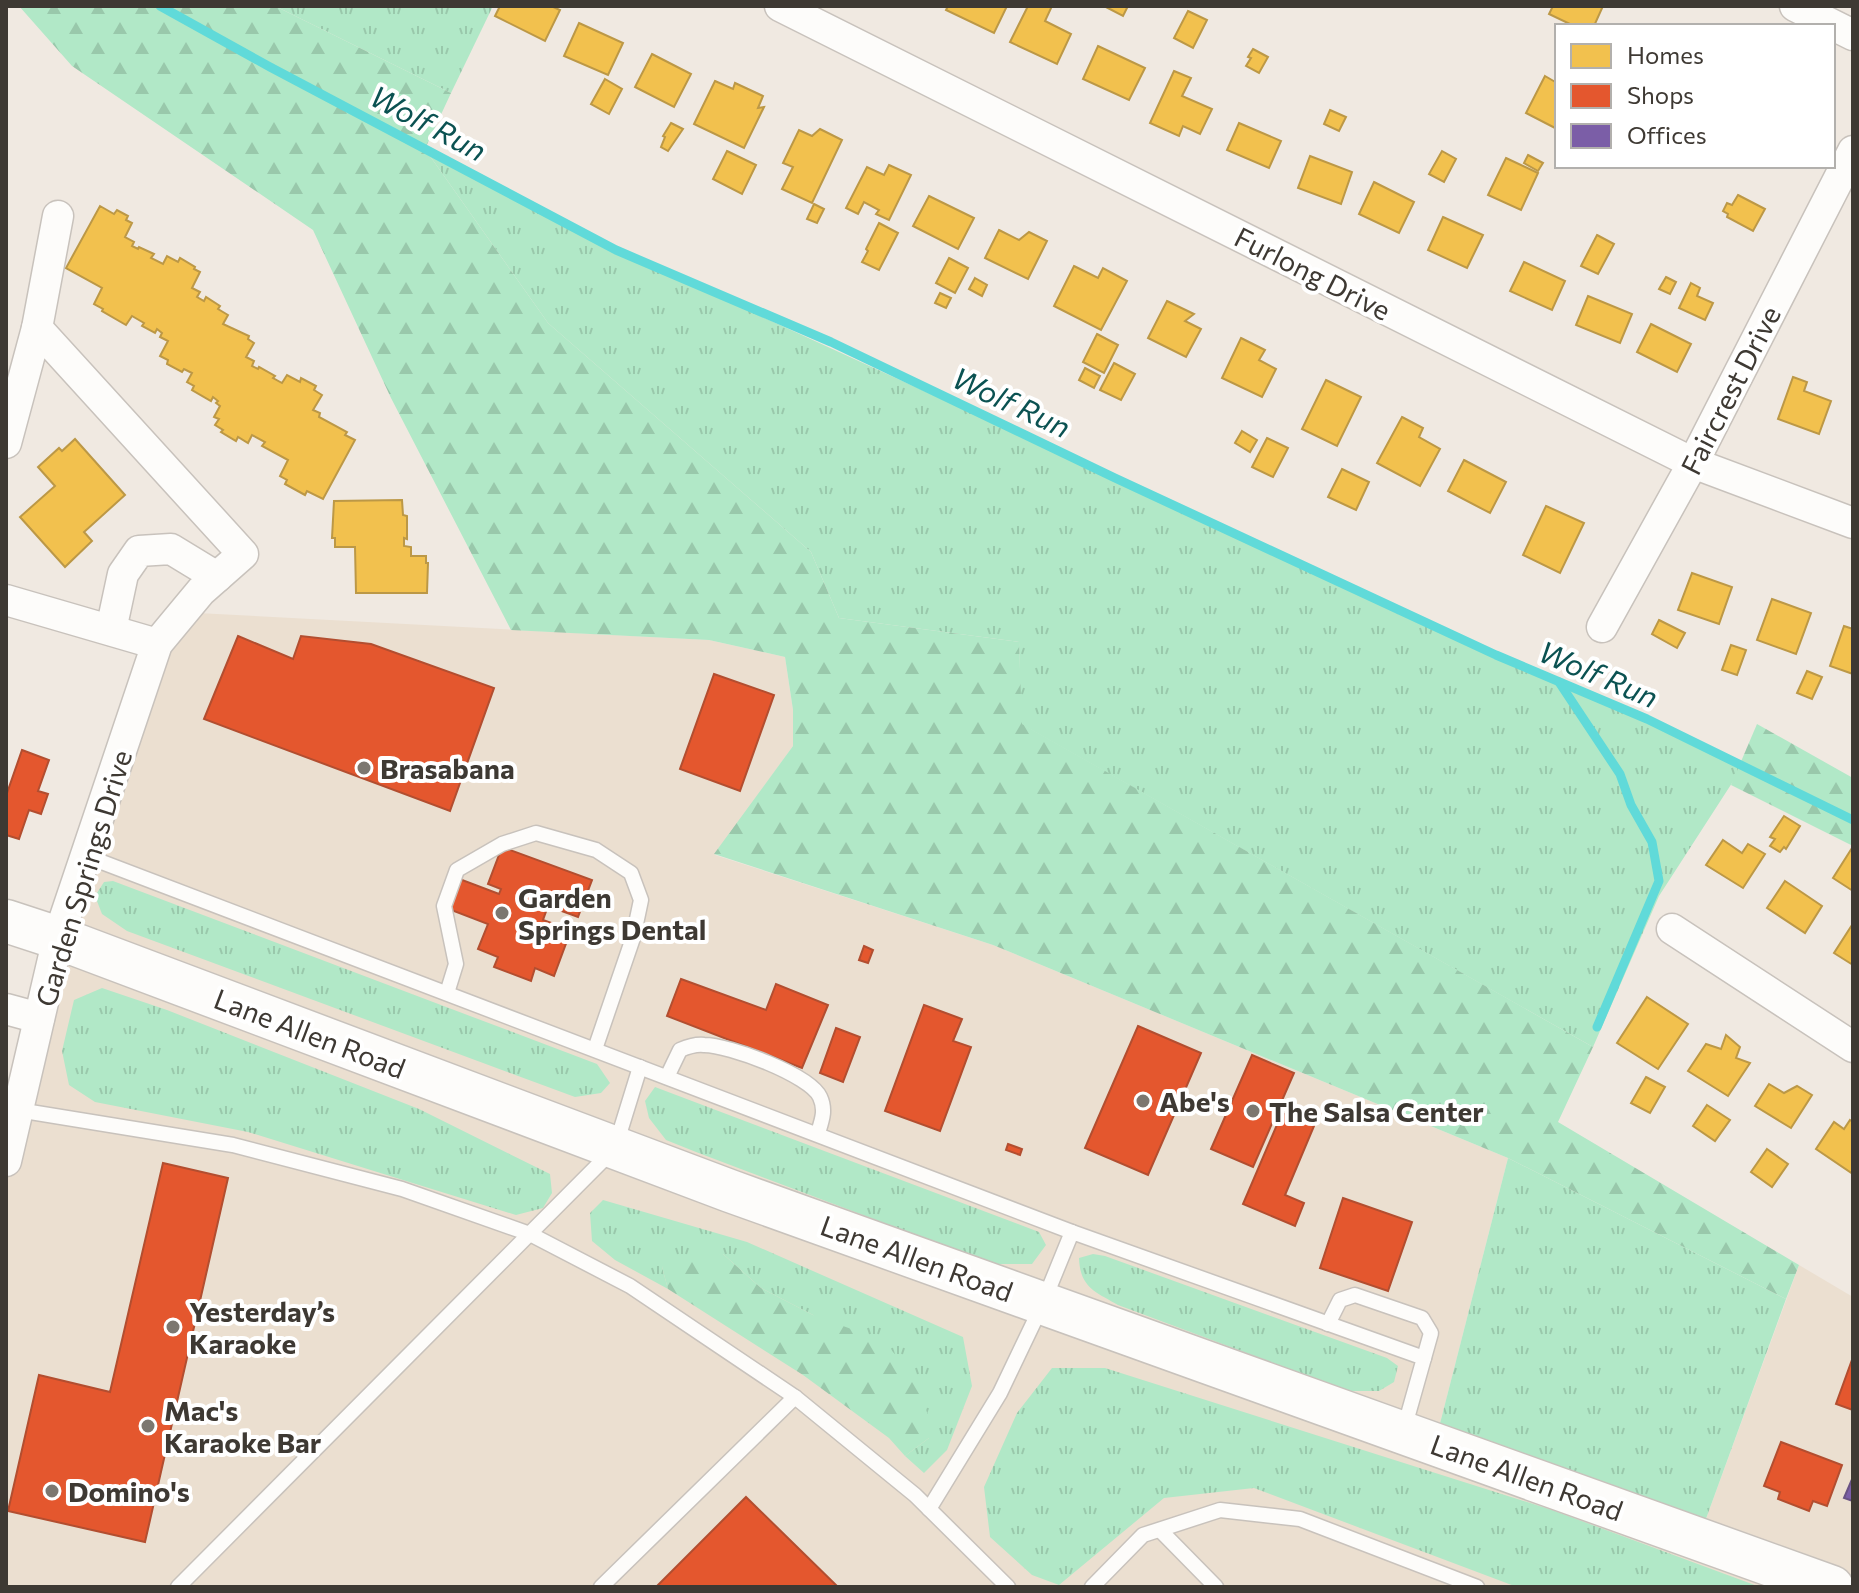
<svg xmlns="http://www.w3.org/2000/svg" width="1859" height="1593" font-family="Commissioner,sans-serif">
<defs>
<pattern id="grass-tufts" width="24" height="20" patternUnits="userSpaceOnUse" patternTransform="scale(2)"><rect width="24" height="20" fill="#b1e8c7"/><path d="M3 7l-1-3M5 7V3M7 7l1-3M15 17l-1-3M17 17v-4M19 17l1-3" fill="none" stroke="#99c8ab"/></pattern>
<pattern id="forest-firs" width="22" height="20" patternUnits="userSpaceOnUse" patternTransform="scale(2)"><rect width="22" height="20" fill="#b1e8c7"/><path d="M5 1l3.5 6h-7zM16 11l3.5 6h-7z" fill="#99c8ab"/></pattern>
</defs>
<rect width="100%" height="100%" fill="#f0e9e1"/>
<path fill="#ebdfd0" d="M178,612L709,640L785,657L793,710V746L715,855L993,945L1508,1158L1435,1443L1699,1538L1799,1265L1853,1297V1587H6V1161L58,938Z"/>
<g fill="url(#grass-tufts)">
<path d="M275,6H493L451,93Z"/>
<path d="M425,149L616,250L1743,766L1659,896L1593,1047L1021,724L1019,642L839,618L811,552L548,323Z"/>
<path d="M113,881L597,1064L610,1083L601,1093L575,1097L127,931L102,914L95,896L104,882Z"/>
<path d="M102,988L167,1010L419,1109L550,1174L552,1193L543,1208L516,1215L248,1132L95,1102L69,1085L62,1051L74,1000Z"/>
<path d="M655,1087L1039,1232L1046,1245L1032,1264H993L696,1152L666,1140L649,1118L645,1101Z"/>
<path d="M1508,1158L1786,1299L1699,1538L1435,1443Z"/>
<path d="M603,1200L747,1242L963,1337L972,1386L947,1450L924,1473L905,1456L929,1438L813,1315L761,1288L723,1254L662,1267L668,1289L615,1260L592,1241L590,1213Z"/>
<path d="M1093,1254L1105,1256L1387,1358L1398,1366L1394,1382L1379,1391H1348L1118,1305C1096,1292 1080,1288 1079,1258Z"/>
<path d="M1052,1368H1105L1552,1510L1760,1587H1517L1254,1488L1164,1498L1059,1585L1032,1575L990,1537L984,1487L1017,1413Z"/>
</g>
<g fill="url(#forest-firs)">
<path d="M19,6H275L451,93L425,149L548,323L811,552L839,618L1019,642L1022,724L1593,1047L1558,1122L1799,1265L1786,1299L1508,1158L993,945L714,854L793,746V710L785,657L709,640L511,630L391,398L313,230L72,66Z"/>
<path d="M1757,724L1853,778V846L1731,785Z"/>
<path d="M723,1254L761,1288L813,1315L884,1341L915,1379L929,1418V1438L905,1456L889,1438L803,1375L668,1289L662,1267L679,1255Z"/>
</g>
<g fill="#f2c14e" stroke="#bc9846" stroke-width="2">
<path d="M500,6H551L560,10L545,41L495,16Z"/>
<path d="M948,6H1007L994,33L946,10Z"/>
<path d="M1028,6H1052L1045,21L1071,34L1057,64L1010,42Z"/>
<path d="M1104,6H1128L1123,16Z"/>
<path d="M1553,6H1603L1594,26H1574L1549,14Z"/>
<path d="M1188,11L1207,20L1193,48L1174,38Z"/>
<path d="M579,23L623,43L608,75L564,56Z"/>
<path d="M1098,46L1145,68L1129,100L1083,79Z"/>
<path d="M1253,49L1268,57L1259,73L1246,66L1251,58L1248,57Z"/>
<path d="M652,54L691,74L674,107L635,87Z"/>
<path d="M1174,71L1191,78L1182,96L1212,109L1200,134L1183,126L1179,136L1150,123Z"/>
<path d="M1545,76L1557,83V129L1526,113Z"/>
<path d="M605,79L622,89L609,114L591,104Z"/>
<path d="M715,81L733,89L735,83L763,96L758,108L764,107L744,148L694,124Z"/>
<path d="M1330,110L1346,117L1339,131L1324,124Z"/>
<path d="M671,123L683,129L668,151L661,147L665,137L663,136Z"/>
<path d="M1239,123L1281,141L1269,168L1227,150Z"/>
<path d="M820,129L842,140L812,203L782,189L793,167L783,163L799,130L812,136Z"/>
<path d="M727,151L756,165L742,194L713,179Z"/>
<path d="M1442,151L1456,159L1444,182L1429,174Z"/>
<path d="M1528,155L1543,163L1538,171L1524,163Z"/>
<path d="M1310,156L1352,172L1341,204L1298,188Z"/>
<path d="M1506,158L1538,173L1521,210L1488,195Z"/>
<path d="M889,165L911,175L889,220L876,214L879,210L864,202L858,214L846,208L867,167L884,175Z"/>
<path d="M1374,182L1414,202L1399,233L1359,214Z"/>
<path d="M1738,195L1765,209L1753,231L1727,217L1728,214L1723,211L1727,203L1732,205Z"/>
<path d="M929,196L974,218L958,249L913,226Z"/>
<path d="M814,204L824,209L817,223L807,219Z"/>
<path d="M100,206L114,214L117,210L128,216L126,220L132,223L125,237L134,242L132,246L138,249L139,247L154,254L151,258L163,264L167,256L178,262L180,258L195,267L194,269L200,272L192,288L200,292L197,297L204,301L206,297L220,306L218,309L228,315L223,324L249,336L248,339L254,343L246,357L254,361L252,366L258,369L259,367L275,376L273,378L282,383L287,375L300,382L301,378L316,386L314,390L322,395L313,410L320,413L319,417L347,432L345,435L355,440L323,499L307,491L305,495L285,484L287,480L280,476L288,460L262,446L265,442L252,435L248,443L238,437L236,441L221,432L223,430L215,425L219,419L214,417L220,406L216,403L218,401L213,397L211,401L192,390L194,386L187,382L192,373L184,369L182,372L167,364L168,360L160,356L168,341L160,337L162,333L157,329L155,333L142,326L144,323L132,316L126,325L102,311L103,309L94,304L102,288L66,268Z"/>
<path d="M1443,217L1483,235L1467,268L1428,250Z"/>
<path d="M879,223L898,233L879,270L862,262L868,251L866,249Z"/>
<path d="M999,230L1019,240L1029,232L1047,241L1028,279L985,258Z"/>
<path d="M1597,235L1614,244L1598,274L1581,266Z"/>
<path d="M949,258L968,268L955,293L936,283Z"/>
<path d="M1524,262L1565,281L1552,310L1510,291Z"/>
<path d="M1074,266L1098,278L1103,268L1127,281L1101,330L1054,306Z"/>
<path d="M1666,277L1676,282L1670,294L1659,289Z"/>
<path d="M975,278L987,285L982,296L969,289Z"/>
<path d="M1691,283L1700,288L1697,296L1713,303L1705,320L1679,308Z"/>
<path d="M940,293L951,298L946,308L935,303Z"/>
<path d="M1588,296L1632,314L1620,343L1576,325Z"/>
<path d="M1167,301L1194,314L1185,321L1201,329L1186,357L1148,338Z"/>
<path d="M1651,324L1691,344L1677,372L1637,352Z"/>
<path d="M1097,334L1118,345L1104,373L1083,362Z"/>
<path d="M1241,338L1265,350L1259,360L1276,369L1262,397L1222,378Z"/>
<path d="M1114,363L1135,374L1121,400L1100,390Z"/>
<path d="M1085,368L1100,376L1094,388L1079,380Z"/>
<path d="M1793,377L1807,382L1804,391L1831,401L1819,434L1778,419Z"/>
<path d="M1326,380L1361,397L1337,446L1302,429Z"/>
<path d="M1402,417L1423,428L1419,437L1440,449L1420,486L1377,463Z"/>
<path d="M1242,431L1257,440L1250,452L1235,443Z"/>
<path d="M1267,438L1288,448L1273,477L1252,467Z"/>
<path d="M75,439L125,495L84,532L92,541L65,567L20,517L55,486L38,467L59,448L62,451Z"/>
<path d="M1464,460L1506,482L1490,513L1448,491Z"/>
<path d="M1342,469L1369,482L1356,510L1328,497Z"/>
<path d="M402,500L403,515L407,516V539L404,538V546L411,547V556H426V563H428L427,593H356L355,547H335V538H332L334,501Z"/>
<path d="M1546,506L1584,523L1560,573L1523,555Z"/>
<path d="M1692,573L1732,587L1719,624L1678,610Z"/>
<path d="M1772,599L1811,613L1796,654L1757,640Z"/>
<path d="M1659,620L1685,633L1677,648L1652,634Z"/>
<path d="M1844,626L1853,629V674L1830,666Z"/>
<path d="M1731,645L1746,650L1737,675L1722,670Z"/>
<path d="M1807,671L1822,677L1812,699L1797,693Z"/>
<path d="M1784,816L1800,826L1786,849L1784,847L1780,852L1770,846L1775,839L1770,837Z"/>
<path d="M1723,840L1742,853L1748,844L1765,854L1743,888L1706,865Z"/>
<path d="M1852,848H1853V891L1833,878Z"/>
<path d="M1785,881L1822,906L1805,933L1767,908Z"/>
<path d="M1852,925H1853V965L1834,953Z"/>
<path d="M1647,997L1688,1024L1658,1069L1617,1043Z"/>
<path d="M1726,1035L1740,1047L1736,1058L1750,1063L1728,1096L1688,1071L1706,1044L1721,1049Z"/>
<path d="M1646,1077L1665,1087L1650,1113L1631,1103Z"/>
<path d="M1769,1084L1784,1093L1797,1086L1812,1095L1791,1128L1755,1106Z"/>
<path d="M1707,1105L1730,1120L1715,1141L1693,1126Z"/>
<path d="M1850,1120L1853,1122V1174L1816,1149L1834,1122L1844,1129Z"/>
<path d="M1767,1149L1788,1164L1772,1187L1751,1172Z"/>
</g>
<g fill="#e4572e" stroke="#b24e30" stroke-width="2">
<path d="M238,636L293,659L301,636L371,644L494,688L450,811L204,719Z"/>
<path d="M714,674L774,695L740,791L680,769Z"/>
<path d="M22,750L49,760L38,791L48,794L41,814L29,810L19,839L6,835V796Z"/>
<path d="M502,847L592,880L578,917L548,906L543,920L571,930L554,976L535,968L531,981L494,967L498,957L478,949L488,924L446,908L457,878L499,894L501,889L488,884Z"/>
<path d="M864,946L873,950L868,963L859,960Z"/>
<path d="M681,979L766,1010L776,984L828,1005L802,1068L667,1016Z"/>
<path d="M924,1005L962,1019L953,1041L971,1047L940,1131L885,1111Z"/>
<path d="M1138,1026L1201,1053L1148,1175L1085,1148Z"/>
<path d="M836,1028L860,1037L843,1082L820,1073Z"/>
<path d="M1252,1055L1294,1073L1253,1167L1211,1149Z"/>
<path d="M1282,1113L1314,1126L1285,1195L1304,1203L1295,1226L1243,1204Z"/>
<path d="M1008,1144L1022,1149L1020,1155L1006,1150Z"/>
<path d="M163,1163L228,1178L145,1542L8,1511L39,1375L110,1392Z"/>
<path d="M1343,1198L1412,1222L1388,1291L1320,1268Z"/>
<path d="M1853,1357V1410L1836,1404Z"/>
<path d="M1781,1442L1842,1465L1827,1506L1813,1501L1809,1511L1778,1499L1780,1492L1764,1486Z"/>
<path d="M746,1497L838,1587H656Z"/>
</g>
<path fill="#7b5ea7" stroke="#695384" stroke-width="2" d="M1853,1477V1501L1844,1498Z"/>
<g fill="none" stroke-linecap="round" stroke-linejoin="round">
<g stroke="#60dad9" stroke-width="9">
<path d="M160,6L270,67L616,250L831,342L1115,478L1496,655L1647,719L1853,820"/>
<path d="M1559,682L1620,774L1631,805L1652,842L1659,881L1597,1027"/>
</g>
<g stroke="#c8c2bc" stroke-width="17">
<g id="service">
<path d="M86,856L1072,1232"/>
<path d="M447,993L456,964L444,906L457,870L502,844L536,833L596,850L631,873L641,900L633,938L595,1049"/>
<path d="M667,1077L680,1050C687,1047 695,1044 704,1045C729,1045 810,1075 820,1097C826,1110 822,1120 818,1133"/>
<path d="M18,1110L233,1145L402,1189L530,1234L630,1286L795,1397L915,1495L1008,1587"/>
<path d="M1328,1324L1340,1300L1355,1295L1422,1318L1431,1333L1424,1358"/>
<path d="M929,1509L1000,1393L1043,1303L1072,1232L1424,1358L1404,1429"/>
<path d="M1160,1530L1216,1587"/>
<path d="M178,1587L615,1148L640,1067"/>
<path d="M601,1587L795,1397"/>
<path d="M1092,1587L1143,1535L1220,1510L1300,1519L1477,1587"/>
</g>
</g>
<g stroke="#c8c2bc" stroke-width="33">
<g id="minor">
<path d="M780,6L1693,463L1853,523"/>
<path d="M1795,6L1853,35"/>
<path d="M37,328L58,216"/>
<path d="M6,443L37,328L243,554L201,591L157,644L58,938L6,1161"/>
<path d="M6,600L157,644"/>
<path d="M1602,627L1693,463L1853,151"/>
<path d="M111,630L123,574L139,551L171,549L217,577"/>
<path d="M1672,929L1853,1047"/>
<path d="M6,1009L39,1018"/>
</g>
</g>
<g stroke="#c8c2bc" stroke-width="45">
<path id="secondary" d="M6,921L58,938L730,1191L1832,1587"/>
</g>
<use href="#service" stroke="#fdfcfa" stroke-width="14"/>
<use href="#minor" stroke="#fdfcfa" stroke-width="30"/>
<use href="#secondary" stroke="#fdfcfa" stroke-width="42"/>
</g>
<g fill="#7c7770" stroke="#fff" stroke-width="3">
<circle cx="364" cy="768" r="8"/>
<circle cx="502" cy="913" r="8"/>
<circle cx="1143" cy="1101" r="8"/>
<circle cx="1253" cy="1111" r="8"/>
<circle cx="173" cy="1327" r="8"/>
<circle cx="148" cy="1426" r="8"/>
<circle cx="52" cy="1491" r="8"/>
</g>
<g text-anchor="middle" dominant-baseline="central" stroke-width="8" stroke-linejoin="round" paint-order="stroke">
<g font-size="28" fill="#3e3933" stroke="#fff">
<text transform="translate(1313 273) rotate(27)">Furlong Drive</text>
<text transform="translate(1730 390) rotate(-63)">Faircrest Drive</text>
<text transform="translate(83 878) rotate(-73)">Garden Springs Drive</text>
<text transform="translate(310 1033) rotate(21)">Lane Allen Road</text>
<text transform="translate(917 1258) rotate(20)">Lane Allen Road</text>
<text transform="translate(1527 1477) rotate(20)">Lane Allen Road</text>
</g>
<g font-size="28" font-weight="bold" fill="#3e3933" stroke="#fff" text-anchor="start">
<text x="380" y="768">Brasabana</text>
<text x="518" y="897">Garden<tspan x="518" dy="32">Springs Dental</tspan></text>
<text x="1159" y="1101">Abe's</text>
<text x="1269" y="1111">The Salsa Center</text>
<text x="189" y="1311">Yesterday’s<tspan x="189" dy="32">Karaoke</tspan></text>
<text x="164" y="1410">Mac's<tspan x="164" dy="32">Karaoke Bar</tspan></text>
<text x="68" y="1491">Domino's</text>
</g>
<g font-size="30" font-style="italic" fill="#0b5252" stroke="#fff">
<text transform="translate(429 122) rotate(28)">Wolf Run</text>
<text transform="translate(1012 401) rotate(25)">Wolf Run</text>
<text transform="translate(1599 673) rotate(23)">Wolf Run</text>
</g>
</g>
<rect width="1859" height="1593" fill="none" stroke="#3e3933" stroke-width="16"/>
<rect x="1555" y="24" width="280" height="144" fill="#ffffff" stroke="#b2b0ad" stroke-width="2"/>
<rect x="1571" y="44" width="40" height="24" fill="#f2c14e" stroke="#b2b0ad" stroke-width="2"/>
<text x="1627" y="64" font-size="24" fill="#3e3933">Homes</text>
<rect x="1571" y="84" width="40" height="24" fill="#e4572e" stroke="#b2b0ad" stroke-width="2"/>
<text x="1627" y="104" font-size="24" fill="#3e3933">Shops</text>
<rect x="1571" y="124" width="40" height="24" fill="#7b5ea7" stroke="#b2b0ad" stroke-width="2"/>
<text x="1627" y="144" font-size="24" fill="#3e3933">Offices</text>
</svg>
